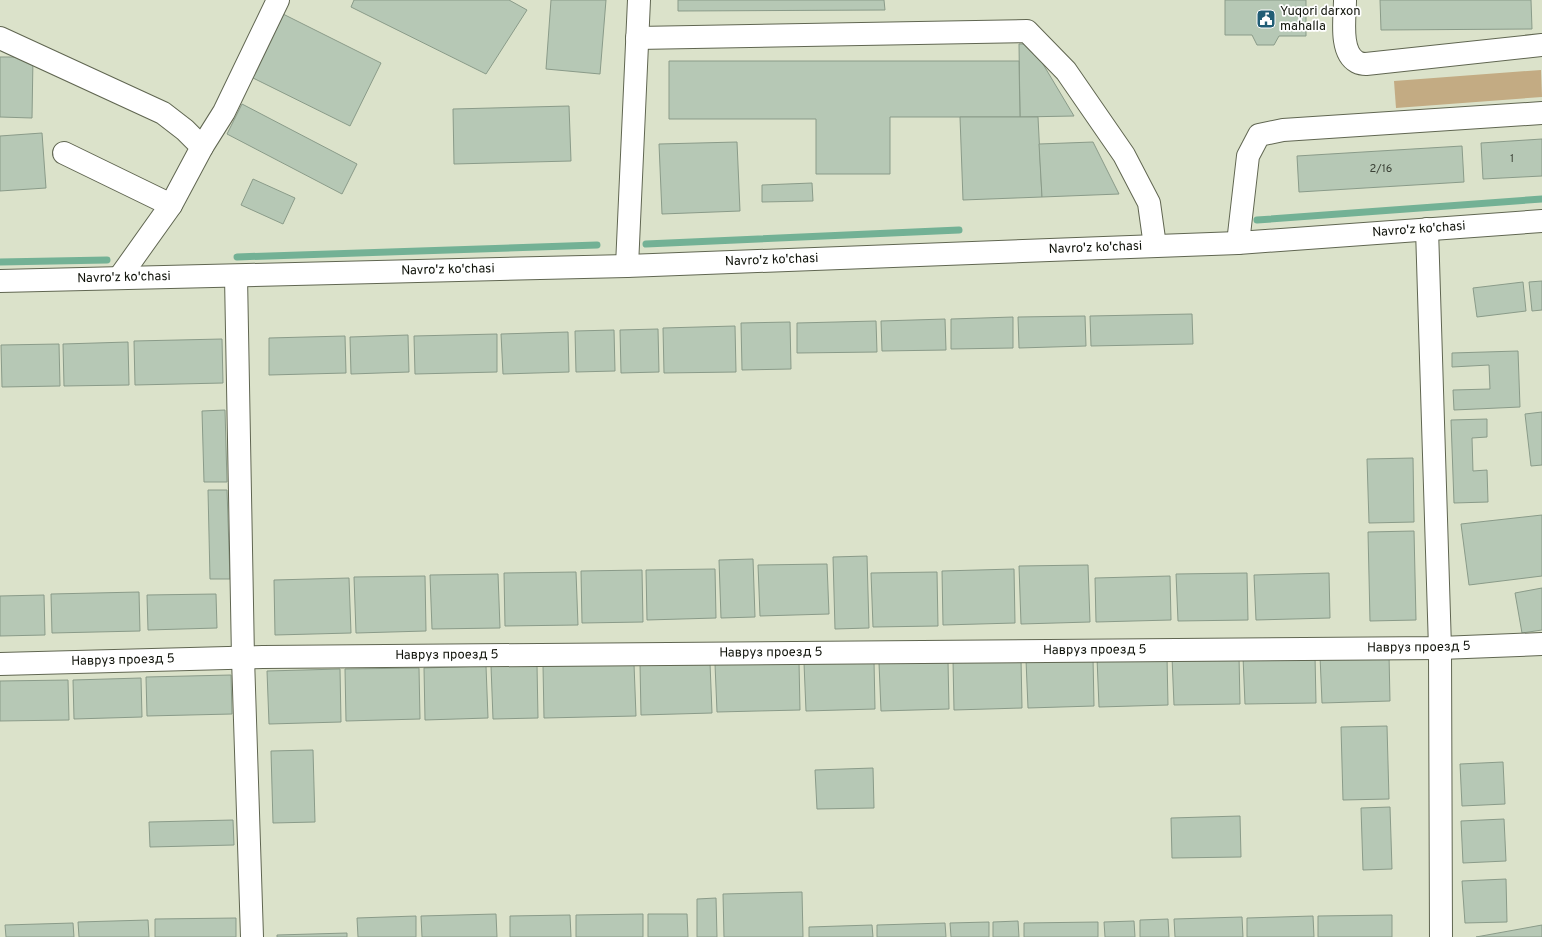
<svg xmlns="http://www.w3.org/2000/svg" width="1542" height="937" font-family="Overpass,sans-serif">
<rect width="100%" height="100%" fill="#dbe2ca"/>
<path fill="#c3ab83" d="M1541,70L1542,97L1396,108L1394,81Z"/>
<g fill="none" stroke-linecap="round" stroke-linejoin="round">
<g stroke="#73b195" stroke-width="7">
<path d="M1257,220L1542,199"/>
<path d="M646,244L959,230"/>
<path d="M237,257L597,245"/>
<path d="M0,262L107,260"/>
</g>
</g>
<g fill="#b6c8b5" stroke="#8a9b89">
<path d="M354,0H509L527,10L486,74L351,7Z"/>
<path d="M551,0H606L600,74L546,69Z"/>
<path d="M678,0H884L885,10L678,11Z"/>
<path d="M1225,0H1306V36H1279L1274,45H1257L1252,35H1225Z"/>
<path d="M1380,0H1531L1532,29L1381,30Z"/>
<path d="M279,12L381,63L350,126L247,75Z"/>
<path d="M1019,44H1031L1074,116L1020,117Z"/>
<path d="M0,57H33L32,118L0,117Z"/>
<path d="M669,61H1019L1020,117H890V174H816V119H669Z"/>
<path d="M242,104L357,164L342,194L227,134Z"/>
<path d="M569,106L571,161L454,164L453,109Z"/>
<path d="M960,117H1038L1042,197L963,200Z"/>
<path d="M42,133L46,188L0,191V136Z"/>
<path d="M1542,139V176L1483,179L1481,143Z"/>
<path d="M737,142L740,211L662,214L659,144Z"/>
<path d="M1093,142L1119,194L1042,197L1039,144Z"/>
<path d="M1462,146L1464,182L1299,192L1297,156Z"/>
<path d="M253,179L295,198L283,224L241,205Z"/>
<path d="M812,183L813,201L762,202V185Z"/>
<path d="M1542,281V310L1532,311L1529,282Z"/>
<path d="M1523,282L1526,311L1477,317L1473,288Z"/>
<path d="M1192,314L1193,344L1091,346L1090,316Z"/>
<path d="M1085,316L1086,346L1019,348L1018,317Z"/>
<path d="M1013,317V348L951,349V319Z"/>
<path d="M945,319L946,350L882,351L881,321Z"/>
<path d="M876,321L877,352L797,353V323Z"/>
<path d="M790,322L791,369L742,370L741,323Z"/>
<path d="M735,326L736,372L664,373L663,328Z"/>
<path d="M658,329L659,372L621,373L620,330Z"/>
<path d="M614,330L615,371L576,372L575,331Z"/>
<path d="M568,332L569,372L503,374L501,334Z"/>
<path d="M497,334V372L415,374L414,336Z"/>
<path d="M408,335L409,372L351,374L350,337Z"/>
<path d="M345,336L346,373L269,375V338Z"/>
<path d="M222,339L223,383L135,385L134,341Z"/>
<path d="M128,342L129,385L64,386L63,344Z"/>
<path d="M59,344L60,386L2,387L1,345Z"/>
<path d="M1518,351L1520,407L1454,410L1453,390L1490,389L1489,365L1452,367V353Z"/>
<path d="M225,410L227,482H204L202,411Z"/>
<path d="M1542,412V465L1531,466L1525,414Z"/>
<path d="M1487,419V437L1472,438L1473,471L1487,470L1488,502L1454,503L1451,420Z"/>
<path d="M1413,458L1414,522L1369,523L1367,459Z"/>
<path d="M208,490H227L230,579H210Z"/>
<path d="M1542,515V576L1469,585L1461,524Z"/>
<path d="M1414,531L1416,620L1370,621L1368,532Z"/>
<path d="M867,556L869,628L835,629L833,557Z"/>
<path d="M753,559L755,617L721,618L719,560Z"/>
<path d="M827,564L829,614L760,616L758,565Z"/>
<path d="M1088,565L1090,622L1021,624L1019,566Z"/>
<path d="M715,569L716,618L647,620L646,570Z"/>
<path d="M1014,569L1015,623L943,625L942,571Z"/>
<path d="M642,570L643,622L582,623L581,571Z"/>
<path d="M576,572L578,625L505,626L504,573Z"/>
<path d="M937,572L938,626L873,627L871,573Z"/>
<path d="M1247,573L1248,620L1178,621L1176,574Z"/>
<path d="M1329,573L1330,618L1256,620L1254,575Z"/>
<path d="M498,574L500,628L432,629L430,575Z"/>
<path d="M425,576L426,631L356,633L354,577Z"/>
<path d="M1170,576L1171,620L1096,622L1095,578Z"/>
<path d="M349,578L351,633L275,635L274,580Z"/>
<path d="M1542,588V630L1522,633L1515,593Z"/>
<path d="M139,592L140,631L52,633L51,594Z"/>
<path d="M216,594L217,628L148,630L147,595Z"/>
<path d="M44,595L45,635L0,636V596Z"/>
<path d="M1389,655L1390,701L1322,703L1320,656Z"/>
<path d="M1239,656L1240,704L1174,705L1172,657Z"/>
<path d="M1315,656L1316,703L1245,704L1243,657Z"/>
<path d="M1167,657L1168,705L1099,707L1097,658Z"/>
<path d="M1093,658L1094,706L1028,708L1026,660Z"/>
<path d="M1021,659L1022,708L954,710L953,661Z"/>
<path d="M874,661L875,709L806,711L804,663Z"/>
<path d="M948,661L949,709L881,711L879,663Z"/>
<path d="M799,662L800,710L717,712L715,664Z"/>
<path d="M710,663L712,713L641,715L640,664Z"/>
<path d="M634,664L636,716L544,718L543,666Z"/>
<path d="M537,665L538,718L493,719L491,666Z"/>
<path d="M486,666L488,718L425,720L424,668Z"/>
<path d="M419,668L420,719L346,721L345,669Z"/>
<path d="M340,669L341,722L269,724L267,671Z"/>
<path d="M231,675L232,714L147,716L146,677Z"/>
<path d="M141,678L142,717L74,719L73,680Z"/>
<path d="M68,680L69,720L0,721V681Z"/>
<path d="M1387,726L1389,799L1343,800L1341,727Z"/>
<path d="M313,750L315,822L273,823L271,751Z"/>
<path d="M1503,762L1505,804L1462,806L1460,764Z"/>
<path d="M873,768L874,808L817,809L815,770Z"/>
<path d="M1390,807L1392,869L1363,870L1361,808Z"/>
<path d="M1240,816L1241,857L1172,858L1171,818Z"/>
<path d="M1504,819L1506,861L1463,863L1461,821Z"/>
<path d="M233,820L234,845L150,847L149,822Z"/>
<path d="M1506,879L1507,922L1465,923L1462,881Z"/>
<path d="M802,892L803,937H724L723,894Z"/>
<path d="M716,898L717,937H697V899Z"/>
<path d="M496,914L497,937H422L421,916Z"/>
<path d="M643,914V937H576V915Z"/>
<path d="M648,914H687L688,937H648Z"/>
<path d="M570,915L571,937H510V916Z"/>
<path d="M1392,915V937H1318V916Z"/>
<path d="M416,916V937H358L357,918Z"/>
<path d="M1313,916L1314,937H1247V918Z"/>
<path d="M1242,917L1243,937H1175L1174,919Z"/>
<path d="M236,918V937H155V919Z"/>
<path d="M1168,919L1169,937H1140V920Z"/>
<path d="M148,920L149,937H79L78,922Z"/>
<path d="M1018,921L1019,937H993V922Z"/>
<path d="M1134,921L1135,937H1105L1104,922Z"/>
<path d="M989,922V937H951L950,923Z"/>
<path d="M1098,922V937H1024V923Z"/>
<path d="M73,923L74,937H6L5,925Z"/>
<path d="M945,923L946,937H877V925Z"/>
<path d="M872,925L873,937H809V927Z"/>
<path d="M1542,925V937H1476Z"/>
<path d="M347,933V937H277V935Z"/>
</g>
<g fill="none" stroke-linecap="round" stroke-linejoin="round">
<g stroke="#606651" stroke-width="24">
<g id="minor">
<path d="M1345,0C1345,17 1339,52 1357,62C1359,63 1363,64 1366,64L1542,45"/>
<path d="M0,38L163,113L185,130L202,147L171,205L119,278"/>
<path d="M637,38L1027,31L1066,71L1124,155L1149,203L1155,246"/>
<path d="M202,147L224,112L278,0"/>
<path d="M64,153L171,205"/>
<path d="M1427,229L1440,648L1441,937"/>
<path d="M1238,243L1248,156L1259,135L1283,130L1542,113"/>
<path d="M627,266L639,0"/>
<path d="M236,276L243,658L252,937"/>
<path id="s1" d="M0,281L627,266L1238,243L1542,221"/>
<path id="s2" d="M0,664L263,657L1440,648L1542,644"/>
</g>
</g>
<use href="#minor" stroke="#fff" stroke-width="22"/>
</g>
<defs>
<g id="civic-square" transform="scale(1)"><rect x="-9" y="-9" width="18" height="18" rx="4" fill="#215d75" stroke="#fff"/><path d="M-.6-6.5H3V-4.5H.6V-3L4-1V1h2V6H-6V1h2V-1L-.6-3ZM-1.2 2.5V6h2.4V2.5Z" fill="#fff"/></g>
</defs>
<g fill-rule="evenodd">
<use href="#civic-square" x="1266" y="19"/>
</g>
<g text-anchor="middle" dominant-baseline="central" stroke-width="3.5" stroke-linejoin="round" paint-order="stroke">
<g font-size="11" fill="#3a4035">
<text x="1512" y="159">1</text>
<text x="1381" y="169">2/16</text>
</g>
<g font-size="13" fill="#10130a" stroke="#fff" text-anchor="start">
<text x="1280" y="12">Yuqori darxon<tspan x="1280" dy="15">mahalla</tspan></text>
</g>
<g font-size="13" fill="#10130a" stroke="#fff">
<text stroke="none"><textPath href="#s1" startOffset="1420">Navro'z ko'chasi</textPath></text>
<text stroke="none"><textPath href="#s1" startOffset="1096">Navro'z ko'chasi</textPath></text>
<text stroke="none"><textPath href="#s1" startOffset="772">Navro'z ko'chasi</textPath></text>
<text stroke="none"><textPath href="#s1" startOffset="448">Navro'z ko'chasi</textPath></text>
<text stroke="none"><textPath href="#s1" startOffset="124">Navro'z ko'chasi</textPath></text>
<text stroke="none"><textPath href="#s2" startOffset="1419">Навруз проезд 5</textPath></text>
<text stroke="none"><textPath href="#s2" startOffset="1095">Навруз проезд 5</textPath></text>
<text stroke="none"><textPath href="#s2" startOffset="771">Навруз проезд 5</textPath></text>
<text stroke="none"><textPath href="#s2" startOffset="447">Навруз проезд 5</textPath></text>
<text stroke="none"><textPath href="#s2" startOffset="123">Навруз проезд 5</textPath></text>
</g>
</g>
</svg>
